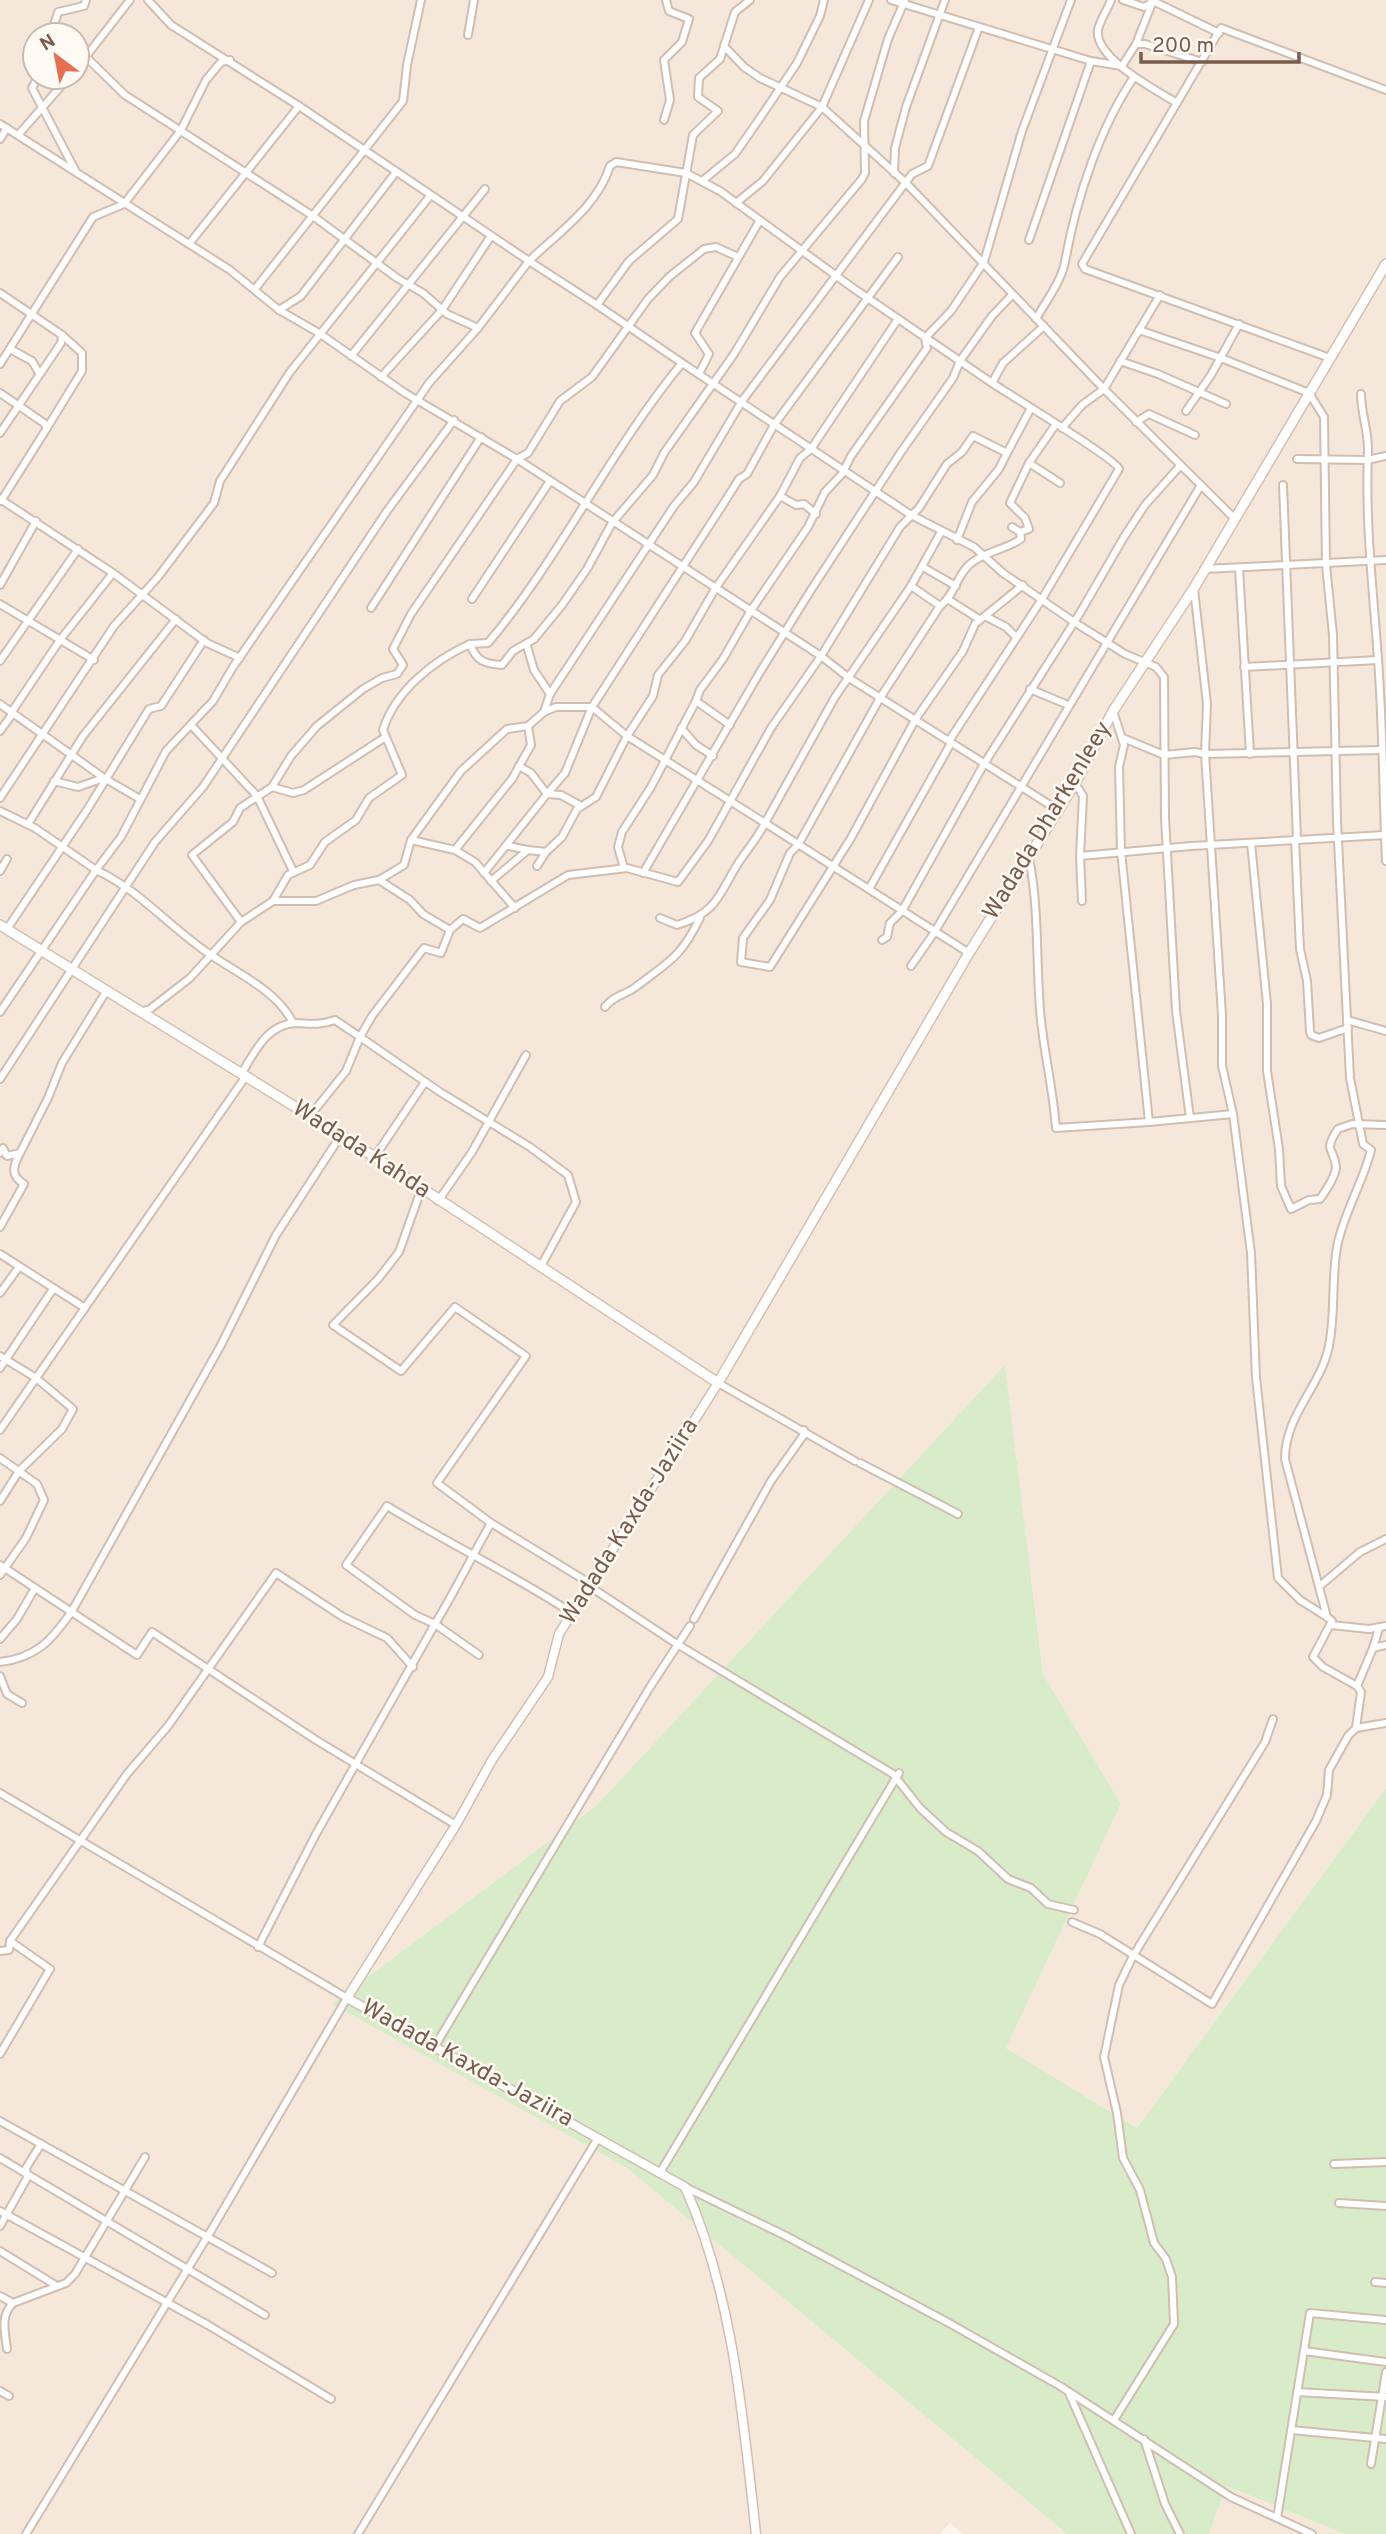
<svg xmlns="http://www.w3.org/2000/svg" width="1386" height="2534" font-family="Overpass,sans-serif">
<rect width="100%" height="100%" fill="#fdf6ec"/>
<g fill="#f5e8da" fill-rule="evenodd">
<path d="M0,0H1386V1788L1137,2128L1006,2048L1121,1804L1043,1674L1005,1366L597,1805L333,2004L627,2168L1067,2534H963L950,2523L940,2534H0ZM35,35H77V77H35Z"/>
<path d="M1225,2486L1345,2534H1209Z"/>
</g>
<path fill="#d8ecc9" d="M1005,1365L1043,1674L1121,1804L1006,2048L1137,2128L1386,1788V2534H1345L1226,2486L1209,2534H1067L627,2168L332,2004L597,1805Z"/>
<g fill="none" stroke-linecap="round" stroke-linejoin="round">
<g stroke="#d1beb0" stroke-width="10">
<g id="minor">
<path d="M148,0L171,25L299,106L529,261C559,232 597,207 610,166L616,162L686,173L720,191L853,288L992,383"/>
<path d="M891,0L1091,61L1122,66L1136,44H1145L1202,62"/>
<path d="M1111,0C1108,9 1099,22 1098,30C1094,58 1156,90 1177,103"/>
<path d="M1123,0L1144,7L1153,2"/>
<path d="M1151,0L1219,33"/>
<path d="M51,35L58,12L84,6L86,0"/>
<path d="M468,35L474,0"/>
<path d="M1136,44L1153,1"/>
<path d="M724,46L744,67L760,78L822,107L906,183L1104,389L1160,295"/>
<path d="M86,57L125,95L313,216L397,278L423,293L447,314L478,328"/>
<path d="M77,68L130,0"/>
<path d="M38,77L32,88L75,170"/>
<path d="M664,120L670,100L664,60L682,42L689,19L669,11L666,0"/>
<path d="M0,124L230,270L279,310L319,333L405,393L517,459L821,656L849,678L1058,810"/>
<path d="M19,134L69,77"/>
<path d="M0,139L7,128"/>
<path d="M894,173L895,148L906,107L945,0"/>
<path d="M702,181L735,154L760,118L797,63L820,16L824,0"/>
<path d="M736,203L763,181L822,107L869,0"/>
<path d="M1029,240L1091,61"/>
<path d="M189,244L299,106"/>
<path d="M255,289L403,101L407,65L421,0"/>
<path d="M0,293L62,335L82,353V371L47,428"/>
<path d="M597,305L682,363"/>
<path d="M279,310L301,296L396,172"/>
<path d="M1036,319C1046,301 1061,282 1065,262C1076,200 1099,129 1134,77"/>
<path d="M1139,330L1221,358L1309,393L1324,417L1326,565L1333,635L1337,821L1350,1078L1363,1144L1371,1150C1363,1183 1343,1214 1337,1247C1331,1280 1336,1318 1328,1350C1319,1388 1285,1416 1285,1459L1327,1617L1332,1621L1313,1657L1323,1667L1357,1686L1373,1648L1386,1645"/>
<path d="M10,349L32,361L39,373"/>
<path d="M351,356L485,189"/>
<path d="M1330,358L1085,269L1082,264L1221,28L1386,90"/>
<path d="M1120,361L1158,374L1226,404"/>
<path d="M0,364L93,217L124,204L181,130L206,80L221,62L230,60"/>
<path d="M699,374L709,354L695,333L760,220"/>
<path d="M381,377L442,310L491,236"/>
<path d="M0,393L44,423L47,428L1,501"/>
<path d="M1361,394C1361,414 1369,433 1368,452C1365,521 1373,590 1378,659C1383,726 1383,794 1386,861"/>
<path d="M1186,411L1211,375L1239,324"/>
<path d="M1136,422L1149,414L1195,435"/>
<path d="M1062,428L1082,405L1104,389L1233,517"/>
<path d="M0,433L61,343L62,335"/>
<path d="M1297,459L1367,460L1386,456"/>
<path d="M1029,463L1060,483"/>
<path d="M1283,485L1297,839"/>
<path d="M780,496L796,505L804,504L816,514"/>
<path d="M0,499L113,573L207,643L240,658"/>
<path d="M1012,527L1020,532L1021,539C1005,550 985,551 970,564C956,576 955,595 940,606L880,698L798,845L790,853L770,900L743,938L741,962L770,967L851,838L915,720L963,651L975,624L1023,585"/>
<path d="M1020,532L1029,529L1025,518L1010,503L1029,463L1056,424"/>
<path d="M957,540L972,502L999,469L1007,453"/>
<path d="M923,567L956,586"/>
<path d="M1239,568L1250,754"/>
<path d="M1204,569L1386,560"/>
<path d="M0,585L36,521"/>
<path d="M911,586L940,606"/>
<path d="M1194,589L1207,704L1205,754L1222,1015V1066L1233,1114L1251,1253L1256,1378L1278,1578L1300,1600L1327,1617"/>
<path d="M472,599L550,481"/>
<path d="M949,600L979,619"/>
<path d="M0,604L94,660"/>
<path d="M371,608L481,437"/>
<path d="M985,616L1006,627L1016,637"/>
<path d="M470,644L488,643C559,559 611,449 682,363L911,515L974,547L1003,573L1074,622L1125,654L1156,667L1164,677L1165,818L1176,1011L1190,1118"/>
<path d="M527,646L534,670L550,694L544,712"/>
<path d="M0,661L78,549"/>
<path d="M1244,667L1378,660"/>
<path d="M1030,689L1068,705"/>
<path d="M550,694L674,506L694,482L742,401L912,174L928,166L979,27"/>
<path d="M0,704L104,778"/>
<path d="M11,713L60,640L113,573"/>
<path d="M730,725L696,701L700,690L723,659L750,612L808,527L825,492L842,474L851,456L927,348L925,338L951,311L984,262L1022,131L1071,0"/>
<path d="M192,726L257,796L293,871"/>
<path d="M681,728L696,745L713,756"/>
<path d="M0,731L13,713"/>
<path d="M1123,738L1164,755L1195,752L1205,754L1382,750"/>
<path d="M949,741L1042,599L1119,469C1116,459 1010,395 992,383L1003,363L1044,326"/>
<path d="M519,766L531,773L547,794L565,773L592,707L722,506L739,479L747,474L774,425L898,257"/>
<path d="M54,781L78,787L104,778L140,799"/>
<path d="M1075,783L1083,796L1080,856L1082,901"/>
<path d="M272,787L293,793L304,790L384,738"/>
<path d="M0,798L114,626L158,577L214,503L220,481L290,372L430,196"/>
<path d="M0,811L35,828L96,870L0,1012"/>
<path d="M28,824L83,736L176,619"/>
<path d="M1295,839L1300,949L1307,981L1310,1031L1311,1035L1319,1038L1348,1028"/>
<path d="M411,840L455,850L475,862L515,908"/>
<path d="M1251,843L1267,1004V1071L1279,1149L1281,1186L1291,1209L1309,1200L1320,1199C1325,1192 1336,1175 1336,1167C1335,1149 1322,1152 1338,1129L1352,1124L1386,1125"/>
<path d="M508,846L528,850"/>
<path d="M455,850L512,779L531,745L528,726"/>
<path d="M546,852L562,837L577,809L596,797L627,736L653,696L658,675L685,641L715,589L780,496L800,458L811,449L898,319"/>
<path d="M1080,856L1191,846L1385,835"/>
<path d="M1029,858C1039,908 1036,959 1040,1010C1043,1049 1053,1088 1056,1128L1149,1122L1121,851L1119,767L1124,745L1113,711"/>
<path d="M624,868L618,847L622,832L651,787L696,701"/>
<path d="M0,871L7,859"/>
<path d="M484,873L547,794L561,795L581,806"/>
<path d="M643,873L760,672L811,590L901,452L953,378L960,361L992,316L1012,295"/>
<path d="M379,880L410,900L423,914L450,930"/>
<path d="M491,881L528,850L546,852L537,866"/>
<path d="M869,889L951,743"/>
<path d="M273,901H316L354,885L379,880L404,865L411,840L461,771L507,729L528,726L544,712L556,707H592L627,736L765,823L835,697L911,586L941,532"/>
<path d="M660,918L677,925C716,913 718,897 737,865C746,851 757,839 765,823L969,953"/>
<path d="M241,922L192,855L233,822L240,808L272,787L291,756L317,726L363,689L382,678L397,674L403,665L393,649L411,614L517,459L528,453L560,401L592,377L648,299L669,277L704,249L716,247L738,257"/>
<path d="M7,929L87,810L149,709L161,706L204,640"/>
<path d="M882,940L887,937L890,923L902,911L984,764L1080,613L1124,537L1145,505L1180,466"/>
<path d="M911,966L934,933L1201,485"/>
<path d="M605,1007C614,995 626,995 637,986C671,960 680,958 700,918"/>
<path d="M140,1012L150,1009L190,978L241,922L273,901L288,875L310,865L325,842L356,820L369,798L402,775L383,730C395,691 434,660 470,644C476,661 485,664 502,665L513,651L534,639L562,605L587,569L612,523L653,475L664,453L734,354L780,277L862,179L865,173L864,121L888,39L905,0"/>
<path d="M1347,1020L1386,1031"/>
<path d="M293,1023C276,988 231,971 201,948C165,922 137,889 96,870L121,837L166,751L213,701L233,667L429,383L478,328L529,261L597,305L629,261L678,219L693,135L718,111L698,97L699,78L720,59L735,12L750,0"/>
<path d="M242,1073C255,1051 268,1023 297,1023C312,1024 321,1025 335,1020L360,1037L372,1016L424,948L441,953L450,930L463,919L480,928L568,875L627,868L678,882L708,841L771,728L821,656L900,527L919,508L947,464L962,452L973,436L1007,453L1031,408"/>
<path d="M0,1079L155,842L203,787L387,511L454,420"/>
<path d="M310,1116L346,1071L360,1037L440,1092L530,1147L568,1175L576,1202L541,1266"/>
<path d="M1149,1122L1233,1114"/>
<path d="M0,1153L3,1148L7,1156L20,1153"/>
<path d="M374,1158L425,1082"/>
<path d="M421,1190L399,1252L378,1279L333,1325L401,1371L455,1307L526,1356L437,1483L491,1523C472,1556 455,1591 435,1624L415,1615L346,1565L387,1506C448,1543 512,1574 572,1613"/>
<path d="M438,1201L472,1152L526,1055"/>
<path d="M0,1227L24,1184C13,1177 12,1170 17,1159L48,1098L62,1063L107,990"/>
<path d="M0,1254L85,1308"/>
<path d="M0,1293L19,1267"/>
<path d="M0,1356L36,1378L73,1409L62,1429L19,1471L0,1501"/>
<path d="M0,1368L53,1289"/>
<path d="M718,1383L855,1461"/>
<path d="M0,1430L246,1076"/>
<path d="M0,1458L37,1484L44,1500L26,1538L0,1575"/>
<path d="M860,1463L958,1514"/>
<path d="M491,1523L591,1584"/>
<path d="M0,1565L137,1655L152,1632L316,1740L456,1825"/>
<path d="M1321,1585L1360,1552L1386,1539"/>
<path d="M589,1586L677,1644L893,1774L920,1808L946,1832L978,1851L1008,1879L1031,1888L1048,1904L1074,1910"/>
<path d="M694,1619L771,1481L803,1436L804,1430"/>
<path d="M1331,1625L1369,1629L1386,1626"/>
<path d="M0,1639L17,1619L35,1588"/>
<path d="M1373,1648L1379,1628"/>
<path d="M0,1662C36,1658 52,1640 72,1611L221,1345L276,1235L341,1135"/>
<path d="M0,1676L7,1694L22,1703"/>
<path d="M1356,1728L1361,1692L1357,1686"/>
<path d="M0,1793L347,1998L212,2229L26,2534"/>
<path d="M1072,1922L1100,1934L1212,2004L1316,1821L1327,1795L1329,1770L1348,1736L1356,1728L1386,1723"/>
<path d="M258,1947L316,1834L435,1624L479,1655"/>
<path d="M0,1951L9,1950L10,1941"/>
<path d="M435,2046L650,1687L690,1626"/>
<path d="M0,2054L50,1969L10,1941L127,1774L168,1726L276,1573L343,1617L387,1638L413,1667"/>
<path d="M0,2121L272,2273"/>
<path d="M0,2158L265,2315"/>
<path d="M1334,2164L1386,2162"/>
<path d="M661,2171L899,1773"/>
<path d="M685,2187L784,2235L949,2323L1060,2386L1231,2497L1312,2534"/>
<path d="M1339,2203L1386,2206"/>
<path d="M0,2211L208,2325L331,2399"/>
<path d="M0,2226L27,2178L26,2168L41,2144"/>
<path d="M0,2251L57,2286"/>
<path d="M1375,2282L1386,2283"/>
<path d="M0,2296L13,2303L66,2283L75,2274L145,2157"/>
<path d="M7,2349C5,2332 0,2316 13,2303"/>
<path d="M1304,2351L1386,2362"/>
<path d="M0,2391L9,2396"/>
<path d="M1297,2392L1386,2397"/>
<path d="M1069,2393L1131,2534"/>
<path d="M1114,2420L1174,2324L1172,2277L1166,2259L1154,2243L1140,2190L1123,2158L1117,2113L1104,2057L1119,1985L1133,1956L1265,1742L1273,1719"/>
<path d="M1291,2430L1386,2439"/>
<path d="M1144,2439L1165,2504L1180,2534"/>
<path d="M1371,2464L1386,2372"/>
<path d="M1277,2518L1310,2313L1386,2320"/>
<path d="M358,2534L598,2138"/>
</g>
</g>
<g stroke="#d1beb0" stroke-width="11">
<path id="tertiary" d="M718,1383L559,1634L548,1677L492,1760L456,1825L347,1998L685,2187C733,2294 743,2418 756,2534"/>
</g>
<g stroke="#d6c0b0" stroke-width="12">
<path id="secondary" d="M0,925L341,1135L718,1383L969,953L1075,783L1113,711L1194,588L1386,264"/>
</g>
<use href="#minor" stroke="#fff" stroke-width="6"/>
<use href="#tertiary" stroke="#fff" stroke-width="8"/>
<use href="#secondary" stroke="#fff" stroke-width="9"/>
</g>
<g text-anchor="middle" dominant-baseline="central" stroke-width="5" stroke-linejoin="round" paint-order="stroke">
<g font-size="24" fill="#7a5c4d" stroke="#fffaf3">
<text transform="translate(1048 821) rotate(-59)">Wadada Dharkenleey</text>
<text transform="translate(361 1150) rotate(33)">Wadada Kahda</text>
<text transform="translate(630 1522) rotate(-58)">Wadada Kaxda-Jaziira</text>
<text transform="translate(467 2064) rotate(29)">Wadada Kaxda-Jaziira</text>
</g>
</g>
<g transform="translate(56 56) rotate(328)"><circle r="33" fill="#fffaf3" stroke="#cabbb1" stroke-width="2"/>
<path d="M0-5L12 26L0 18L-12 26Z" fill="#e76f51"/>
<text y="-10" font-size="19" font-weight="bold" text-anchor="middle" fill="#7a5c4d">N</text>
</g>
<path d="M1141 52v10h158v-10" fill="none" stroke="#7a5c4d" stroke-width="3.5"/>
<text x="1152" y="52" font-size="21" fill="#7a5c4d" stroke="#fffaf3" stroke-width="5" paint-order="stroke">200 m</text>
</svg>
